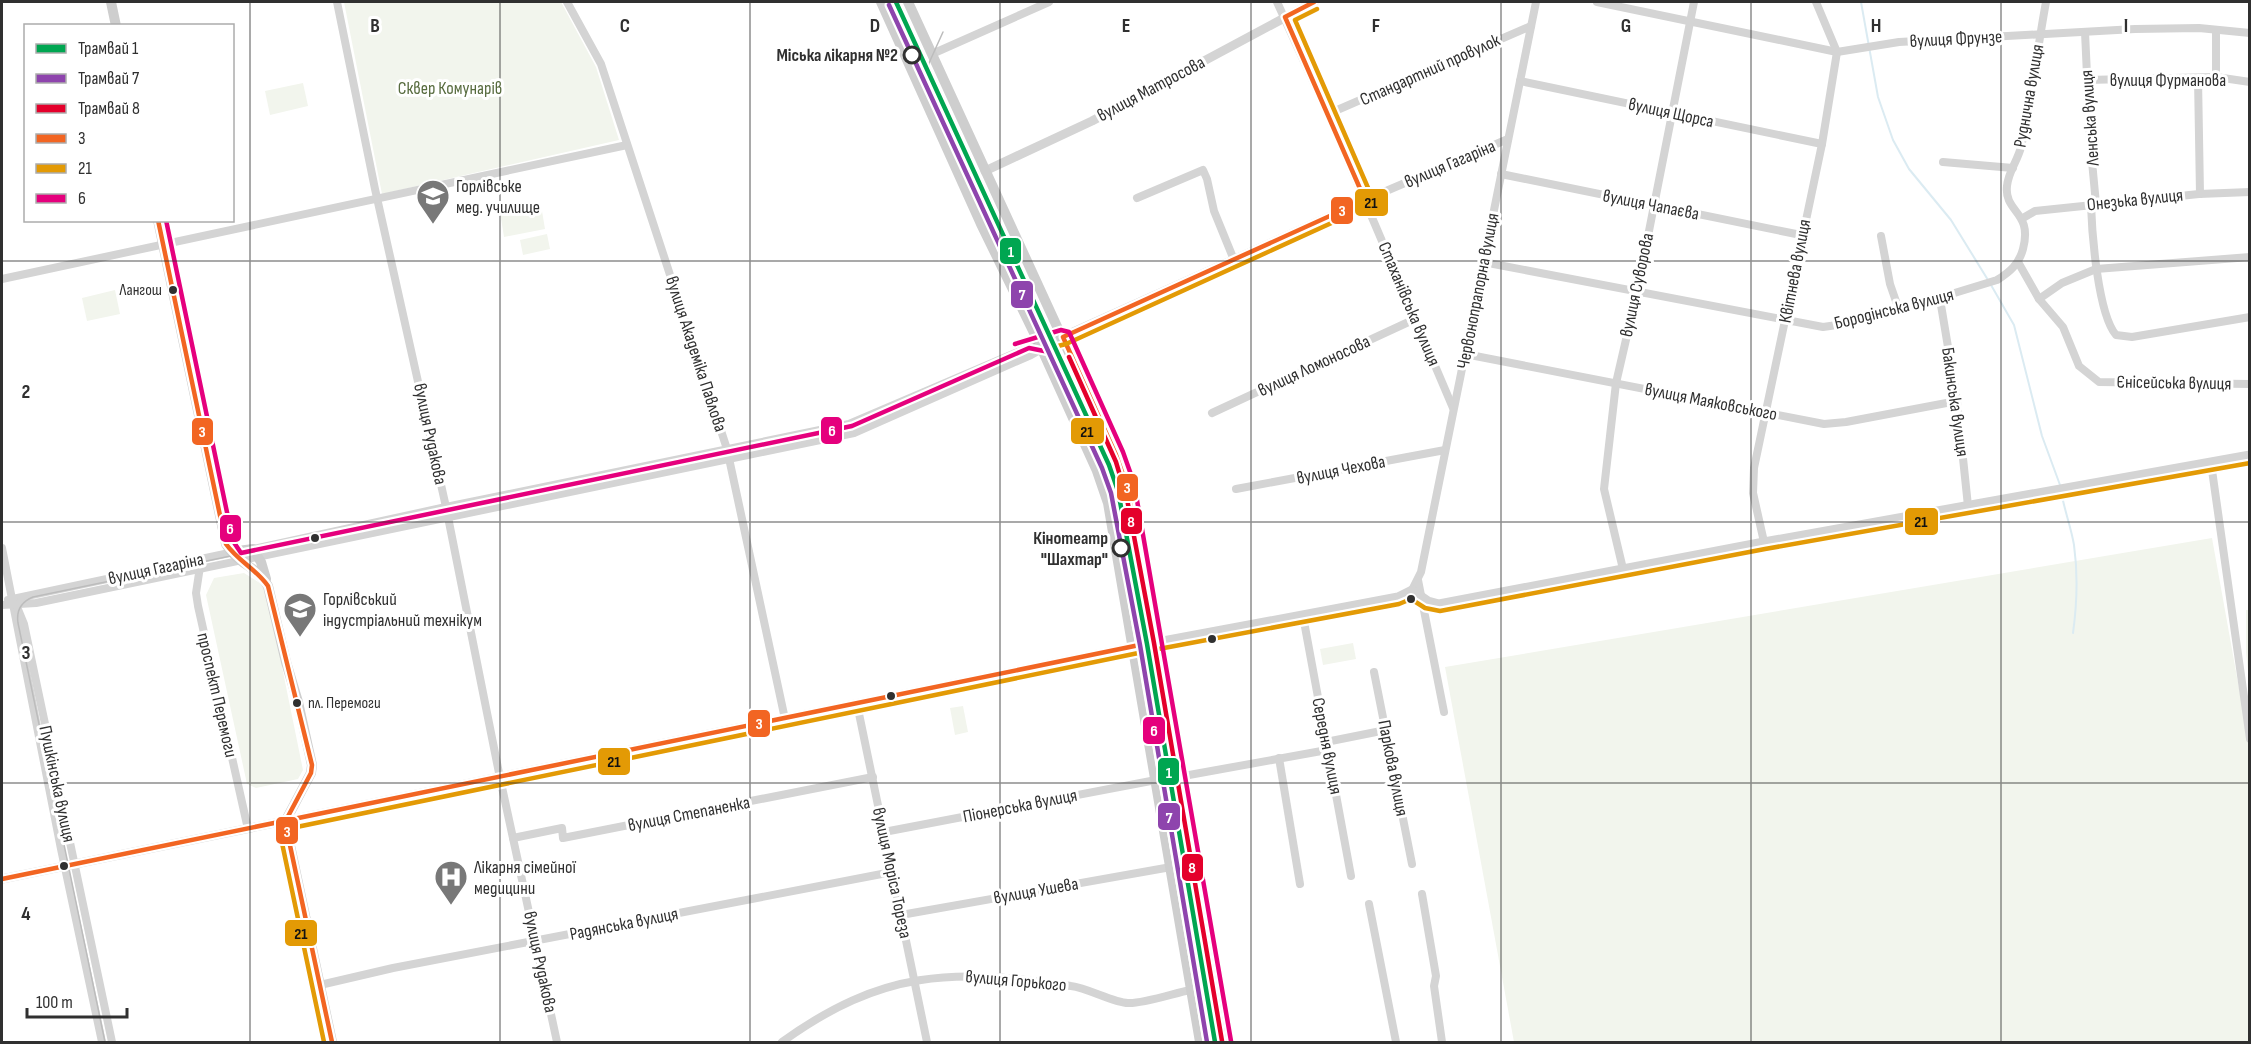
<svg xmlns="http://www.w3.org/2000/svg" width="2251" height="1044" font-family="'Sofia Sans Condensed',sans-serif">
<rect width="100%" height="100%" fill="#fff"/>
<g fill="#f2f5ed">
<path d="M344,2H561L596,67L619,140L382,194Z"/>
<path d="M303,83L308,106L270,115L265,91Z"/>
<path d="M541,205L545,229L504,237L500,212Z"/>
<path d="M547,234L550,249L523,255L520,240Z"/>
<path d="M115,290L120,314L87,321L82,298Z"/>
<path d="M2212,538L2249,744V1042H1514L1445,667Z"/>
<path d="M244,573L263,585L283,664L282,667L303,770L298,779L256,788L247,784L206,595L214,578Z"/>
<path d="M2246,610H2249V682L2246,652Z"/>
<path d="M1353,643L1356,659L1323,665L1320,649Z"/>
<path d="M963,706L968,732L955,735L950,708Z"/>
</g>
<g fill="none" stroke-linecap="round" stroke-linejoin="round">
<g stroke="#dbebf2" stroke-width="2">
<path d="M1861,2L1878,97L1893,140L1909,169L1951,220L1988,280"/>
<path d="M1991,285L2014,325L2042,436L2060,485"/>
<path d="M2061,491C2064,509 2071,527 2074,545C2078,574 2077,604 2073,633"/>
</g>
<g stroke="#d4d4d4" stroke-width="8">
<path d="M337,2L375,189L446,507L500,778L557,1042"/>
<path d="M567,2L601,64L727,449L785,719"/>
<path d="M1277,2L1328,114L1453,408"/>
<path d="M1597,2L1837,52L1899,42L2135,29L2199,28L2250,33"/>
<path d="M2216,30V77"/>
<path d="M2085,32L2090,140L2096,204"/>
<path d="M932,54L1049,2"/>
<path d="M2198,78L2200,194"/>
<path d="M2086,80L2216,77L2250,82"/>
<path d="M1520,81L1822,144"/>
<path d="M1328,114L1531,26"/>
<path d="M1943,162L2013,168"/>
<path d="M1501,174L1801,235"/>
<path d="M1137,198L1203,170L1207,179L1214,211L1234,260"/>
<path d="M2091,205C2092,234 2098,314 2116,335L2132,337L2250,317"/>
<path d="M2023,218L2035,211L2199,194L2250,192"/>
<path d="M1881,236L1890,284L1899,310"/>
<path d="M1483,262L1823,327L1851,323L1899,310L1997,280C2010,272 2019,264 2023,249C2033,211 2004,213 2007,186C2008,172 2018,160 2021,147C2032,99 2037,50 2046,2"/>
<path d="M2018,262L2039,299L2063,327L2079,366L2099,382L2250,384"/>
<path d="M2,279L627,145"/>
<path d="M1940,299L1957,401L1968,506"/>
<path d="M2039,299L2062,283L2096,269L2250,257"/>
<path d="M1465,354L1824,424L1846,422L1957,401"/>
<path d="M1212,413L1415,319"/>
<path d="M2211,463L2250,739"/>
<path d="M1236,489L1445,450"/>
<path d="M1764,542L1753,493L1754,468L1822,144L1837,52L1816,2"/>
<path d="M2,548L61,849L102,1042"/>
<path d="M253,549L446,507L849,424L1041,342"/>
<path d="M201,560L196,593L198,606L248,829"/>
<path d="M1623,569L1604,489L1616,383L1637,292L1694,2"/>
<path d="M1418,580L1444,712"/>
<path d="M1412,590L1421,572L1536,2"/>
<path d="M8,600L234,552"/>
<path d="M15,602L24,624L112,1042"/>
<path d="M2,605L36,603L854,433L1031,355L1070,333L1365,200L1508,139"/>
<path d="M1303,616L1351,876"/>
<path d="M1374,672L1412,864"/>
<path d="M857,704L927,1042"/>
<path d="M1326,742L1386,730"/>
<path d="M1279,758L1300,884"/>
<path d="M1178,777L1327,750"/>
<path d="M884,832L1156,780"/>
<path d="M513,838L562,828L563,838L873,777"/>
<path d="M1422,894L1436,976L1434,986L1442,1042"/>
<path d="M1369,904L1396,1042"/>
<path d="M901,915L1171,867"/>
<path d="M320,985L393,968L892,872"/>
<path d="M782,1042C882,970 952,968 1071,986C1088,988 1114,1003 1128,1003C1142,1004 1175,993 1190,990"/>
</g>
<g stroke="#d4d4d4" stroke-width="9">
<path d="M985,171L1092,121L1314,2"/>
<path d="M2,879L1147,644L1398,597L1412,590L1428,601L1439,604L1764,542L2250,455"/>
</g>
<g stroke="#cecece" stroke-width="10">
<path d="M111,2L116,26"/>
<path d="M881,2L981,224L1039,343L1097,471L1108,503L1200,1042"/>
<path d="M908,2L1116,455L1127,486L1139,548L1224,1042"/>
<path d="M158,220L226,544C238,565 256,565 268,586L286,662L298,702L312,765L311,773L285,822L332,1042"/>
<path d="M228,546L238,551L253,549L261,562L266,579"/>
</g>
<g stroke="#bcbcbc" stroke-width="1.5">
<path d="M930,77L929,63L943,32"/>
<path d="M1030,349L1037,340L1039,326"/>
<path d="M105,1042L18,623C16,610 21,602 33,597L848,428L1030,349C1044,346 1053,349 1062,360"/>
</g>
<g stroke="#fff" stroke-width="9">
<g id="bus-1">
<path d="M158,220L226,544C238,561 256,569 268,586L312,765L311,773L285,822L332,1042"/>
<path d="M2,879L1154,642L1127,486L1116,455L1063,337L1365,200L1285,17L1314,2"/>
</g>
</g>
<g stroke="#fff" stroke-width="9">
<g id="bus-2">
<path d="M1141,646L1115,501L1104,468L1050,348L1066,344L1371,205L1372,197L1295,20L1317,9"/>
<path d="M278,824L324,1042"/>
<path d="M287,829L1148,651L1399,604L1411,599L1425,608L1440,611L1765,549L2250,463"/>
</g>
</g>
<g stroke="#fff" stroke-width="9">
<g id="bus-3">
<path d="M166,220L233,541L241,553L852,426L1029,348L1049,352L1104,468L1115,501L1207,1041"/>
<path d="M1015,344L1061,330L1069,332L1123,452L1134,483L1231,1041"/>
</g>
</g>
<use href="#bus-1" stroke="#f26522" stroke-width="4.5"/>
<use href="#bus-2" stroke="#e39a05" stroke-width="4.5"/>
<use href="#bus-3" stroke="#e5007d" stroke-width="4.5"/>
<g stroke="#fff" stroke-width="9">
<path id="tram-1" d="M896,2L1109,465L1118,491L1147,644L1215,1042"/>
</g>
<g stroke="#fff" stroke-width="9">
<path id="tram-2" d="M889,5L1102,468L1111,493L1140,645L1207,1042"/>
</g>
<g stroke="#fff" stroke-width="9">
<path id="tram-3" d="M1069,357L1116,462L1127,499L1154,643L1222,1041"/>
</g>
<use href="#tram-1" stroke="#00a651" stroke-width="4.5"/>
<use href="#tram-2" stroke="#8e44ad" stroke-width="4.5"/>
<use href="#tram-3" stroke="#e4002b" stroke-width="4.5"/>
</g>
<path fill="none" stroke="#303030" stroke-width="1.5" stroke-opacity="0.55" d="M250,2V1042M500,2V1042M750,2V1042M1000,2V1042M1251,2V1042M1501,2V1042M1751,2V1042M2001,2V1042M2,261H2250M2,522H2250M2,783H2250"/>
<defs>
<g id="university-pin" transform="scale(1.725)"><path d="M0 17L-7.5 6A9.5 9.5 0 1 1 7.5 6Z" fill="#787878" stroke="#fff"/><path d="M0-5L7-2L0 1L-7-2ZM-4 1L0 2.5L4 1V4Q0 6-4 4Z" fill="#fff"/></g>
<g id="hospital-pin" transform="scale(1.725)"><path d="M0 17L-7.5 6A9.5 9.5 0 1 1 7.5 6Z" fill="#787878" stroke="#fff"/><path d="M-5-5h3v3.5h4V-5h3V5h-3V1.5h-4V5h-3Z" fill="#fff"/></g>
</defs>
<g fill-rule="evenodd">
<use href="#university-pin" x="433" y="196"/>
<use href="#university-pin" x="300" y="609"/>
<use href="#hospital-pin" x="451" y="877"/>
</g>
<g fill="#fff" stroke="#303030" stroke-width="3">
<circle cx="912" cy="55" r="8"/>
<circle cx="1121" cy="548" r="8"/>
</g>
<g fill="#303030" stroke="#fff" stroke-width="2">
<circle cx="173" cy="290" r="5"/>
<circle cx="315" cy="538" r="5"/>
<circle cx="1411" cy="599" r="5"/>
<circle cx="1212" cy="639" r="5"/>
<circle cx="891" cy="696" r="5"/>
<circle cx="297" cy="703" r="5"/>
<circle cx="64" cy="866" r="5"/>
</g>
<g text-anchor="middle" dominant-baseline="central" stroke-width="6" stroke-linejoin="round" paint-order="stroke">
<g font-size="16" fill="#303030" stroke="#fff" text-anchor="end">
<text x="162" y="290">Лангош</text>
<text x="308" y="703" text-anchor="start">пл. Перемоги</text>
</g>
<g font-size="18" fill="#303030" stroke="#fff">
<text transform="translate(1956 39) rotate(-3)">вулиця Фрунзе</text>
<text transform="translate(1430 70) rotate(-24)">Стандартний провулок</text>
<text x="2168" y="80">вулиця Фурманова</text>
<text transform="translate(1151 89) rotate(-28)">вулиця Матросова</text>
<text transform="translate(2029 96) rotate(-80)">Руднична вулиця</text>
<text transform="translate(1671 113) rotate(12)">вулиця Щорса</text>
<text transform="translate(2090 118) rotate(-94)">Ленська вулиця</text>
<text transform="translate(1450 164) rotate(-23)">вулиця Гагаріна</text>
<text transform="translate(2135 200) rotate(-6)">Онезька вулиця</text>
<text transform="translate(1651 205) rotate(11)">вулиця Чапаєва</text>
<text transform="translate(1795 271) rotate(-79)">Квітнева вулиця</text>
<text transform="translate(1637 285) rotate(-78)">вулиця Суворова</text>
<text transform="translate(1478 291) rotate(-79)">Червонопрапорна вулиця</text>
<text transform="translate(1409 304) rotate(67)">Стаханівська вулиця</text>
<text transform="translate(1894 309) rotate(-14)">Бородінська вулиця</text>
<text transform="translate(696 354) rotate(72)">вулиця Академіка Павлова</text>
<text transform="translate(1314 366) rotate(-25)">вулиця Ломоносова</text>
<text transform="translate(2174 383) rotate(1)">Єнісейська вулиця</text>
<text transform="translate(1711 402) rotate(11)">вулиця Маяковського</text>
<text transform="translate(1955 402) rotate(82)">Бакинська вулиця</text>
<text transform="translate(430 434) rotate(78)">вулиця Рудакова</text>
<text transform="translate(1341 470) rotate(-11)">вулиця Чехова</text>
<text transform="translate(156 569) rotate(-12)">вулиця Гагаріна</text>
<text transform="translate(217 695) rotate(77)">проспект Перемоги</text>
<text transform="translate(1327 746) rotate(79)">Середня вулиця</text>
<text transform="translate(1393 768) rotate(79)">Паркова вулиця</text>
<text transform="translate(57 784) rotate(78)">Пушкінська вулиця</text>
<text transform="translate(1020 806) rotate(-11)">Піонерська вулиця</text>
<text transform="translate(689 814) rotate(-11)">вулиця Степаненка</text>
<text transform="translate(892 873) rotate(78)">вулиця Моріса Тореза</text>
<text transform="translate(1036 891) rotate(-10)">вулиця Ушева</text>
<text transform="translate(624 924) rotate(-11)">Радянська вулиця</text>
<text transform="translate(540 962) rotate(78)">вулиця Рудакова</text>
<text transform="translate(1016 981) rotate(5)">вулиця Горького</text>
</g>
<g font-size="18" font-weight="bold" fill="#303030" stroke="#fff" text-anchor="end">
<text x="898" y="55">Міська лікарня №2</text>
<text x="1108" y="538">Кінотеатр<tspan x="1108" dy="21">"Шахтар"</tspan></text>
</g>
<g font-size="18" fill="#576b3e" stroke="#fff">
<text x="450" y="88">Сквер Комунарів</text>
</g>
<g font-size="18" fill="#303030" stroke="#fff" text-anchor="start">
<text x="456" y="186">Горлівське<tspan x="456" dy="21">мед. училище</tspan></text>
<text x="323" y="599">Горлівський<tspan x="323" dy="21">індустріальний технікум</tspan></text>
<text x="474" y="867">Лікарня сімейної<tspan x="474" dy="21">медицини</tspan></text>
</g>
</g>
<g font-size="20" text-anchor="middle" font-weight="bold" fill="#303030" stroke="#fff" stroke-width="6" stroke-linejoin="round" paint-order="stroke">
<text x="375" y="32">B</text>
<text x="625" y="32">C</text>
<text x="875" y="32">D</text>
<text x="1126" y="32">E</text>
<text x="1376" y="32">F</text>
<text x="1626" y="32">G</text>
<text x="1876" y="32">H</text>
<text x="2126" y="32">I</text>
<text x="26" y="398">2</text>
<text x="26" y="659">3</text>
<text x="26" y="920">4</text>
</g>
<g stroke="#fff" stroke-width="2">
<rect x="1354" y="188" width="35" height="29" rx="6" fill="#e39a05"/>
<rect x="1330" y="196" width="24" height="29" rx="6" fill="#f26522"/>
<rect x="999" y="237" width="23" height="28" rx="6" fill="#00a651"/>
<rect x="1010" y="280" width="24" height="29" rx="6" fill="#8e44ad"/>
<rect x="820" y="416" width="23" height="29" rx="6" fill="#e5007d"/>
<rect x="1070" y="417" width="35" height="28" rx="6" fill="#e39a05"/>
<rect x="191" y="417" width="23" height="29" rx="6" fill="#f26522"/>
<rect x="1116" y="473" width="23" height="29" rx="6" fill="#f26522"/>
<rect x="1120" y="507" width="23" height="28" rx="6" fill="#e4002b"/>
<rect x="1904" y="507" width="35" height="29" rx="6" fill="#e39a05"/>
<rect x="219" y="514" width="23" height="29" rx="6" fill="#e5007d"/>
<rect x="747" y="709" width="24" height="29" rx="6" fill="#f26522"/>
<rect x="1142" y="716" width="24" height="29" rx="6" fill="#e5007d"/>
<rect x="597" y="747" width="34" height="29" rx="6" fill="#e39a05"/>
<rect x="1157" y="757" width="23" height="29" rx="6" fill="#00a651"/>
<rect x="1157" y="802" width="24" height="29" rx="6" fill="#8e44ad"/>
<rect x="275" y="816" width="24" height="29" rx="6" fill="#f26522"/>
<rect x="1181" y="853" width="23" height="29" rx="6" fill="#e4002b"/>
<rect x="284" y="919" width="34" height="28" rx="6" fill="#e39a05"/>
</g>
<g font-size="16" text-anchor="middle" font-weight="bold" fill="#fff">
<text x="1342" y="216">3</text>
<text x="1011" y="257">1</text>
<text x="1022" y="300">7</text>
<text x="832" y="436">6</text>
<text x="202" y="437">3</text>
<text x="1127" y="493">3</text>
<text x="1131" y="527">8</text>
<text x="230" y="534">6</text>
<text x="759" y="729">3</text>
<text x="1154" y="736">6</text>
<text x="1169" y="778">1</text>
<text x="1169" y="823">7</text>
<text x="287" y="837">3</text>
<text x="1192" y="873">8</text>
</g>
<g font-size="16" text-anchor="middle" font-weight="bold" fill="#111">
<text x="1371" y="208">21</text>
<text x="1087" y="437">21</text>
<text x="1921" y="527">21</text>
<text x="614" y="767">21</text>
<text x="301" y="939">21</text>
</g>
<rect width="2251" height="1044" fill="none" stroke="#303030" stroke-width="6"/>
<rect x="24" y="24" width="210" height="198" fill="#ffffff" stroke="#acacac" stroke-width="1.5"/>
<rect x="36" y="44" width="30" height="9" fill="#00a651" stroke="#acacac" stroke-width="1.5"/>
<text x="78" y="54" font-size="18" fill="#303030">Трамвай 1</text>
<rect x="36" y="74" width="30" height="9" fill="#8e44ad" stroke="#acacac" stroke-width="1.5"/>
<text x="78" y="84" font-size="18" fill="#303030">Трамвай 7</text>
<rect x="36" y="104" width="30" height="9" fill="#e4002b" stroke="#acacac" stroke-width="1.5"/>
<text x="78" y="114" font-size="18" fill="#303030">Трамвай 8</text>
<rect x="36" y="134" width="30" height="9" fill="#f26522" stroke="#acacac" stroke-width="1.5"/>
<text x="78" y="144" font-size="18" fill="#303030">3</text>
<rect x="36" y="164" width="30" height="9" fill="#e39a05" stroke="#acacac" stroke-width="1.5"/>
<text x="78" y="174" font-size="18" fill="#303030">21</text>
<rect x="36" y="194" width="30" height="9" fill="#e5007d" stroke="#acacac" stroke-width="1.5"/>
<text x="78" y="204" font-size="18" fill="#303030">6</text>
<path d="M27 1008v9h100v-9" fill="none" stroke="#303030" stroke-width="3"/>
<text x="36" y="1008" font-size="18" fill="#303030" stroke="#ffffff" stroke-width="4.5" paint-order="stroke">100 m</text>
</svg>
